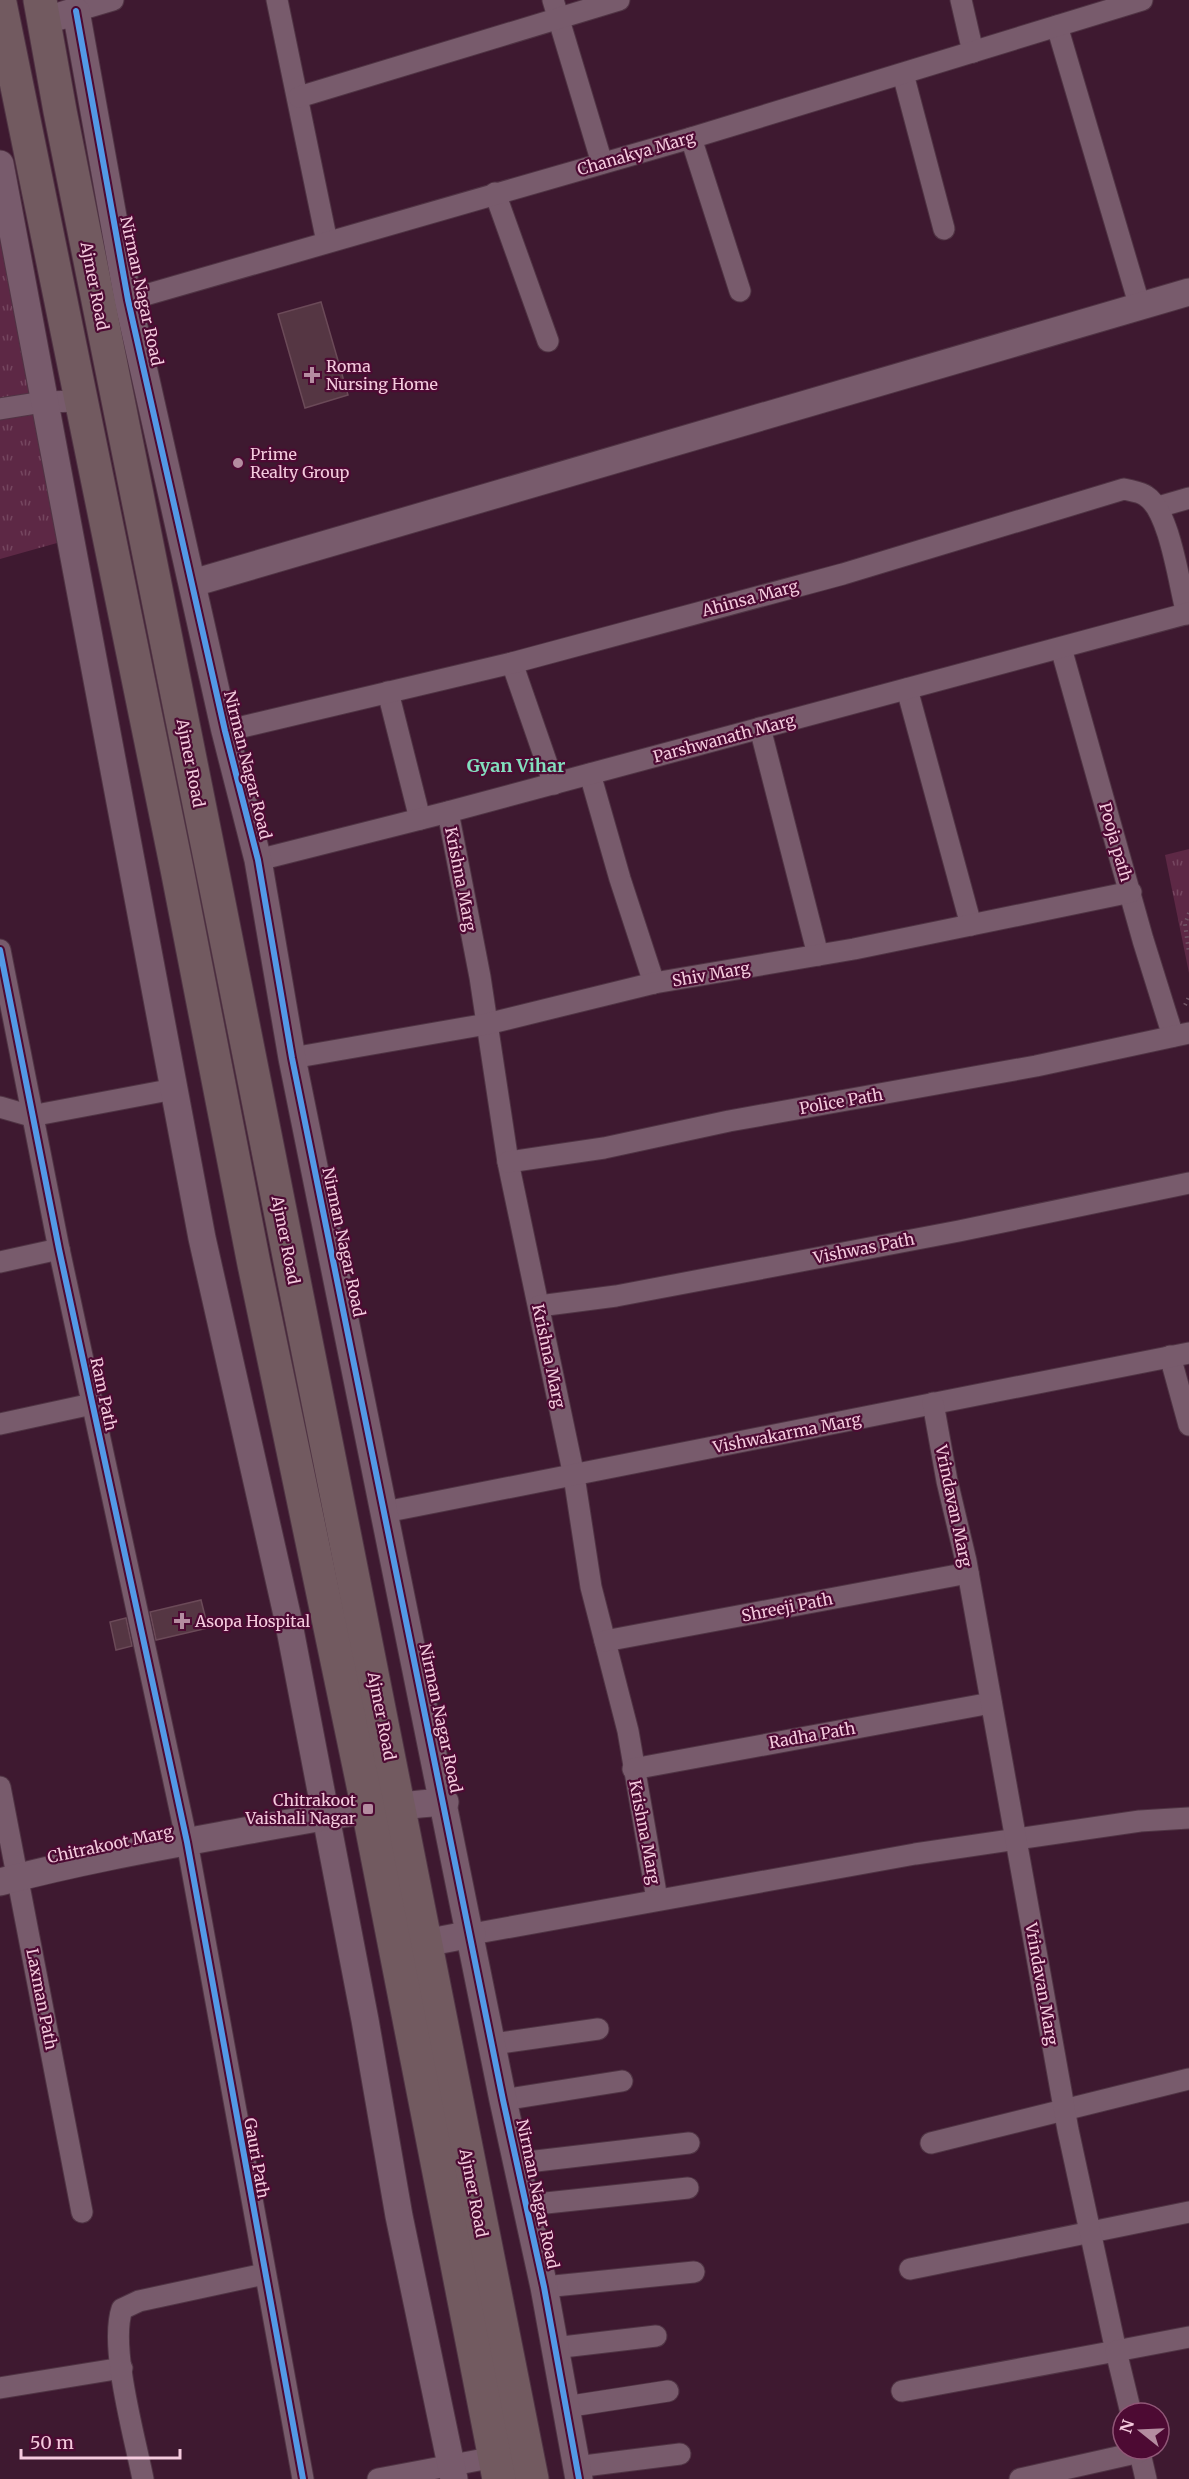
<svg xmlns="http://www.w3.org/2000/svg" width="1189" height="2479" font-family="Merriweather,serif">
<defs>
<pattern id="grass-tufts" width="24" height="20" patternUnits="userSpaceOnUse" patternTransform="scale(1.5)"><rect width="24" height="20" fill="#5d2845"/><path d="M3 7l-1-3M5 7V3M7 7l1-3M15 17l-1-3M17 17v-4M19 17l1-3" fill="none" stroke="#75465f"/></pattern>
</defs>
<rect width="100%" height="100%" fill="#3e1930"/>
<g fill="url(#grass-tufts)">
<path d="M0,186H4L57,543L0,559Z"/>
<path d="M1189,849V973L1165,855Z"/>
</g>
<g fill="#553643" stroke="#6b4a58" stroke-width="1.5">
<path d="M321,302L348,395L305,408L278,314Z"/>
<path d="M201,1600L208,1628L156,1640L150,1612Z"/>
<path d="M126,1618L132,1646L116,1650L110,1622Z"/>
</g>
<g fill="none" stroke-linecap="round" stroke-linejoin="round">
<g stroke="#503444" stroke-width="23">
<g id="minor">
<path d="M277,0L327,242"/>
<path d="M553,0L602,163"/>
<path d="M961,0L973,52"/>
<path d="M76,11L113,0"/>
<path d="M1057,26L1140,307"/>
<path d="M903,74L944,229"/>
<path d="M299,97L619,0"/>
<path d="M691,138L740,291"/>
<path d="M495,193L548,341"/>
<path d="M128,300L691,138L1142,0"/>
<path d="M0,409L43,402L81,401"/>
<path d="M1158,507L1189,498"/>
<path d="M1061,648L1143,940L1173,1036"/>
<path d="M512,663L554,784"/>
<path d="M907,689L971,925"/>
<path d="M388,692L420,819"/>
<path d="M760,728L818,955"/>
<path d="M225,731L512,663L843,574L1124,489C1131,491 1141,492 1146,496C1170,511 1179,585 1187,614"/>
<path d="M590,774L620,879L654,983"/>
<path d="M448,812L480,977L508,1162L574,1476L591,1587L628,1731L657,1899"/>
<path d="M258,860L448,812L1189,613"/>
<path d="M0,950L59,1249L187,1842L303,2479"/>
<path d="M292,1058L487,1024L654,983L854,949L1131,892"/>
<path d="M0,1107L31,1116L174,1089"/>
<path d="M508,1162L604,1148L729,1121L1036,1066L1189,1033"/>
<path d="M0,1262L59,1249"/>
<path d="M539,1306L616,1296L959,1231L1189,1183"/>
<path d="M1170,1356L1189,1425"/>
<path d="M0,1424L92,1404"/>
<path d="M385,1512L1189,1353"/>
<path d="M605,1641L968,1573"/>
<path d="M633,1769L991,1703"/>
<path d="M0,1787L82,2212"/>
<path d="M472,1934L915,1854L1140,1821L1189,1818"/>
<path d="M493,2044L598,2029"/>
<path d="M503,2100L622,2081"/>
<path d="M931,2143L1189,2079"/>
<path d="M519,2163L689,2143"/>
<path d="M527,2205L688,2188"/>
<path d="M910,2269L1189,2212"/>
<path d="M544,2287L694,2272"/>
<path d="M554,2348L656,2336"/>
<path d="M0,2388L122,2368"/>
<path d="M902,2391L1116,2351L1068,2130L966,1561L947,1481L933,1403"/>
<path d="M565,2407L668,2391"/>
<path d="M1131,2413L1116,2351L1189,2337"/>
<path d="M1139,2449L1146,2479"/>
<path d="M576,2467L680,2454"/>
<path d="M143,2479C135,2438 109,2347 122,2309L139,2301L264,2274"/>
<path d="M378,2479L495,2457"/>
<path d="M1020,2479L1140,2452"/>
</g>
</g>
<g stroke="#503444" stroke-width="29">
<g id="tertiary">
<path d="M44,21L76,11L128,300L225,731L258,860L292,1058L503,2100L544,2287L579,2479"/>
<path d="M0,164L202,1238L288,1619L365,2020L399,2216L454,2479"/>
<path d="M193,583L1189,292"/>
<path d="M0,1882C75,1862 152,1848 228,1834C300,1821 371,1807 445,1802"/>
<path d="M425,1943L472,1934"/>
</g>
</g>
<g stroke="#503444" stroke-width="35">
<g id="trunk">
<path d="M40,0L60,111C219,900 376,1689 532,2479"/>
<path d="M0,3L177,869L254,1264L368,1809L499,2479"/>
</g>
</g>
<g stroke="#715565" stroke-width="4" stroke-dasharray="1.5 4.5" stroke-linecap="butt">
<path d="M1189,913L1185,924L1189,953"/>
<path d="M1185,1005L1189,997"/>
</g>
<use href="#minor" stroke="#785b6c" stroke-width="21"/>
<use href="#tertiary" stroke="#785b6c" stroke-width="27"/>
<use href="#trunk" stroke="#725a60" stroke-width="33"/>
<g stroke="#4d0a33" stroke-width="10">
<g id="cycleway">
<path d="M76,11L128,300L225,731L258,860L292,1058L503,2100L544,2287L579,2479"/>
<path d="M0,950L59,1249L187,1842L303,2479"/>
</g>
</g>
<use href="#cycleway" stroke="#5399e6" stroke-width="6"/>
</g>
<g fill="#b48ca0" stroke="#4d0a33" stroke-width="2">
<path d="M309 366h6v6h6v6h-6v6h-6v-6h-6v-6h6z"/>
<circle cx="238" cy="463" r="6"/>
<path d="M179 1612h6v6h6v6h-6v6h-6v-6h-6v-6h6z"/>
<rect x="362" y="1803" width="12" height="12" rx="3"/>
</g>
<g text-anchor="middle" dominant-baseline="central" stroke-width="4.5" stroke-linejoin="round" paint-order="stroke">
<g font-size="16" fill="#f4cadd" stroke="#4d0a33">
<text transform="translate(636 153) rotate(-16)">Chanakya Marg</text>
<text transform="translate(95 286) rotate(79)">Ajmer Road</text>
<text transform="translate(142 291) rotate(78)">Nirman Nagar Road</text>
<text transform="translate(750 598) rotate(-15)">Ahinsa Marg</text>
<text transform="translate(724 738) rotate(-15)">Parshwanath Marg</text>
<text transform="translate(191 763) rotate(79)">Ajmer Road</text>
<text transform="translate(248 765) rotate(76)">Nirman Nagar Road</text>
<text transform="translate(1116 842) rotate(74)">Pooja path</text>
<text transform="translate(461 879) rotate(79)">Krishna Marg</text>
<text transform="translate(711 974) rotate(-10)">Shiv Marg</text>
<text transform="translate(841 1101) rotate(-10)">Police Path</text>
<text transform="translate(286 1240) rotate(79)">Ajmer Road</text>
<text transform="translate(344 1242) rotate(78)">Nirman Nagar Road</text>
<text transform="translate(864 1248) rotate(-11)">Vishwas Path</text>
<text transform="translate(549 1356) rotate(78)">Krishna Marg</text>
<text transform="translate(104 1394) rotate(78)">Ram Path</text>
<text transform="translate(787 1433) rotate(-11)">Vishwakarma Marg</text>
<text transform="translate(954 1506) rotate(78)">Vrindavan Marg</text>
<text transform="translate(787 1607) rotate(-11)">Shreeji Path</text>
<text transform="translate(382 1716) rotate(79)">Ajmer Road</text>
<text transform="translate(441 1718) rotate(78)">Nirman Nagar Road</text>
<text transform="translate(812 1735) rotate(-10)">Radha Path</text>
<text transform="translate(645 1832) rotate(79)">Krishna Marg</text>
<text transform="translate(110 1844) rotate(-12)">Chitrakoot Marg</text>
<text transform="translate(1042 1984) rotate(80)">Vrindavan Marg</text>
<text transform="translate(42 1999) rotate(79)">Laxman Path</text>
<text transform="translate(257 2158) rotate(80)">Gauri Path</text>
<text transform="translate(474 2193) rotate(79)">Ajmer Road</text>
<text transform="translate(538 2194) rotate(78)">Nirman Nagar Road</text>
</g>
<g font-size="16" fill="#f4cadd" stroke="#4d0a33" text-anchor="start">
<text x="326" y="366">Roma<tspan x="326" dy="18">Nursing Home</tspan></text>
<text x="250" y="454">Prime<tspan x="250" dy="18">Realty Group</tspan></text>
<text x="195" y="1621">Asopa Hospital</text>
<text x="356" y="1800" text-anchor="end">Chitrakoot<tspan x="356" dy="18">Vaishali Nagar</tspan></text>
</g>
<g font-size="18" font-weight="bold" fill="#83dfbe" stroke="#4d0a33">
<text x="516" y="765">Gyan Vihar</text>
</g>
</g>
<g transform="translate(1141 2431) rotate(288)"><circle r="28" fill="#4d0a33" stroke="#905777" stroke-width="1.5"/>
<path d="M0-4.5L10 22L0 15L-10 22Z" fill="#b48ca0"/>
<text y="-9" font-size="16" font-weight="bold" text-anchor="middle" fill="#f4cadd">N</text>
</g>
<path d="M21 2449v9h159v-9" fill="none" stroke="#f4cadd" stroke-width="3"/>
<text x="30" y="2449" font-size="18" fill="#f4cadd" stroke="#4d0a33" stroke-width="4.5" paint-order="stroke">50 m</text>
</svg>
